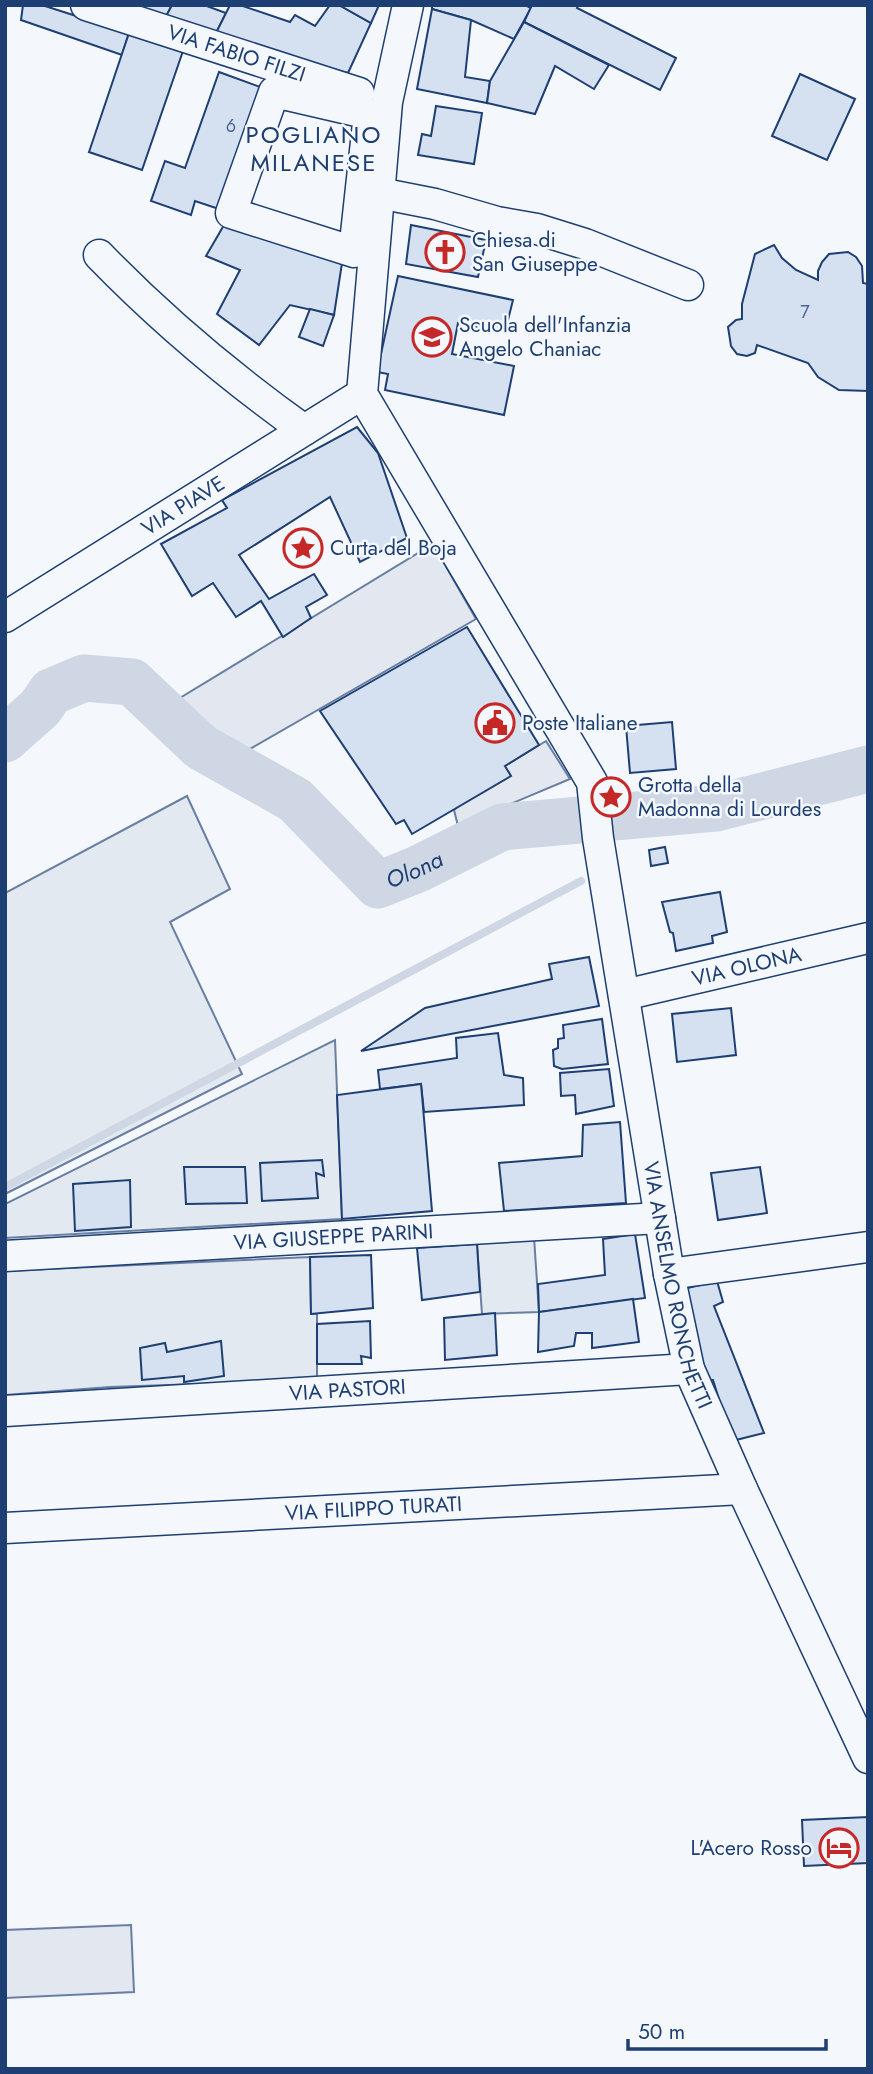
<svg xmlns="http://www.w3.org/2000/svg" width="873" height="2074" font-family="Jost,sans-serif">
<rect width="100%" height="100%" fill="#f4f7fb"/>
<g fill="#e3e9f0" stroke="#687fa3" stroke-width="2">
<path d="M187,796L230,889L170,922L242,1074L5,1194V893Z"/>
<path d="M335,1040L342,1219L5,1238V1204Z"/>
<path d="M534,1237L539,1312L482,1314L477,1244Z"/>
<path d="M310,1257L311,1314H317V1380L110,1387L5,1395V1271Z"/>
</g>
<g fill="#e3e8f0" stroke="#687fa3" stroke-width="2">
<path d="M433,544L476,619L243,753L221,745L191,721L175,701Z"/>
<path d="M546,741L570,779L458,826L454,810L505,766Z"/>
<path d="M131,1925L134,1992L5,1998V1930Z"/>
</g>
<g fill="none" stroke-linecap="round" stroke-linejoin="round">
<path stroke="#cfd7e4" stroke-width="8" d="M5,1187L581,881"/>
<path stroke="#cfd7e4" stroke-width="47" id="s1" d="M5,739L40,708L51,692L84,678L132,682L201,747L295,800L378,885L418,869L502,827L716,808L868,769"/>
</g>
<g fill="#d5e0f0" stroke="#1d3f73" stroke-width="2">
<path d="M23,5H42L129,33L122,55L21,20Z"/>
<path d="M108,5H172L162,24Z"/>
<path d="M172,5H204L226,13L214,37L162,24Z"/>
<path d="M230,5H240L290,22L295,15L315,26L330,5H339L371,23L348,73L214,37Z"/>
<path d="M339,5H379L371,23Z"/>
<path d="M432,5H525L531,8L514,39L471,20L432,9Z"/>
<path d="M532,5H578L577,8L676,58L660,90L524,22Z"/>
<path d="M432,9L471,20L465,77L490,81L487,103L417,89Z"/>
<path d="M524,22L609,65L594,89L555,66L535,114L487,103L490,81Z"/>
<path d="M129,33L183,51L142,170L89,152Z"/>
<path d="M219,72L274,92L231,213L195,201L191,215L151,201L165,161L185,168Z"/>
<path d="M800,74L855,99L827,160L772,136Z"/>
<path d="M436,106L482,113L474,164L418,155L422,134L431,136Z"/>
<path d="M231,213L342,263L334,315L290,305L259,345L217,314L240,270L206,256Z"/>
<path d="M411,225L486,240L478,277L406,264Z"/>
<path d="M774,245L782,258L796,270L818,280V271L822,262L829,254L848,252L856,257L862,266L863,283L868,284V391L839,390L818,377L808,363L757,345L755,353L747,356L737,354L731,346L728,327L736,320L742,319V304L755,254Z"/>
<path d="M398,276L513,300L505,332L458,323L452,354L514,366L504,415L385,390L388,374L377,372Z"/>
<path d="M310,309L334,315L323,346L299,337Z"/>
<path d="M357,427L378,453L407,538L360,562L330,497L239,555L269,599L314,574L327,595L306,607L311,618L283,637L261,601L236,617L213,583L192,596L161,544L227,508L222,500Z"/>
<path d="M467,627L539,745L505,766L511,776L412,834L404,820L396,824L320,711Z"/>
<path d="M672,722L676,769L630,773L626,726Z"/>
<path d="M665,847L668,863L651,866L649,850Z"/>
<path d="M720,892L727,932L712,936L713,943L676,951L673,933L670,932L662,902Z"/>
<path d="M589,957L599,1006L361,1051L425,1008L552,979L549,964Z"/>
<path d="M731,1008L736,1055L677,1062L672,1014Z"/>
<path d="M602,1019L608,1064L562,1069L554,1066L553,1050L558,1048V1039L564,1038L563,1025Z"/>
<path d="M498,1033L504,1075L523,1078L524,1105L424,1112L421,1084L380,1089L378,1070L457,1058L456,1038Z"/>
<path d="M609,1069L614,1106L576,1114L575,1095L561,1096L560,1073Z"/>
<path d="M421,1084L432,1211L342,1219L337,1095Z"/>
<path d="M620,1122L626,1203L504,1211L499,1163L582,1156L583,1125Z"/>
<path d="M322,1160L324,1176L316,1173L318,1198L262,1201L260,1163Z"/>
<path d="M184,1167H245L247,1203L186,1204Z"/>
<path d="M760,1167L767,1213L718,1220L711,1173Z"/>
<path d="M130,1180L131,1227L75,1231L73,1184Z"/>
<path d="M635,1234L645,1298L539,1312L538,1284L605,1275L603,1239Z"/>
<path d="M477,1244L480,1292L422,1300L417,1248Z"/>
<path d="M371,1255L373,1308L311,1314L310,1257Z"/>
<path d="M717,1281L723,1302L714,1306L764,1433L732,1441L713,1380L702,1381L679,1290Z"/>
<path d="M633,1299L639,1342L592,1348V1333H576L574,1346L538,1352L539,1312Z"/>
<path d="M495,1313L497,1355L445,1360L444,1318Z"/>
<path d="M370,1321L371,1358L361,1356L362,1364H317V1324Z"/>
<path d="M221,1341L224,1376L184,1382V1376L142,1380L140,1348L165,1343L167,1352Z"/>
<path d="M868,1817V1863L804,1866L802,1820Z"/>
</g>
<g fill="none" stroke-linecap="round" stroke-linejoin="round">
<g stroke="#1d3f73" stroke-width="33">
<g id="minor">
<path id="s2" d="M86,5L359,93"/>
<path id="s3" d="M408,5L387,102L362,394L592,782L598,838L669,1274L689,1369L742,1489L868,1758"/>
<path d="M274,92L369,114L354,252L231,213Z"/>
<path d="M379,193L435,204L497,222L537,229L585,244L688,285"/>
<path d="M99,255C162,320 230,377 304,430"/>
<path id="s4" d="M5,617L362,394"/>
<path id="s5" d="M624,995L868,938"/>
<path id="s6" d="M5,1256L660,1218"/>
<path d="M669,1274L868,1247"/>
<path id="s7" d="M5,1411L689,1369"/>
<path id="s8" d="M5,1528L742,1489"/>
</g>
</g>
<use href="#minor" stroke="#f4f7fb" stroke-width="30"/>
</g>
<defs>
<g id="church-ring" transform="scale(2.0125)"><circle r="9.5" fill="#f4f7fb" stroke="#c62828" stroke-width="1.5"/><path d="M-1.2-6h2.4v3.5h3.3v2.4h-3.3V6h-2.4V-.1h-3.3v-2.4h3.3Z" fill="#c62828"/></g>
<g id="school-ring" transform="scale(2.0125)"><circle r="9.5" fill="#f4f7fb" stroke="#c62828" stroke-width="1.5"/><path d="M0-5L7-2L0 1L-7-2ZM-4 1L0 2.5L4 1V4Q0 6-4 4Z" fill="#c62828"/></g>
<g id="sight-ring" transform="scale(2.0125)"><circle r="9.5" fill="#f4f7fb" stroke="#c62828" stroke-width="1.5"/><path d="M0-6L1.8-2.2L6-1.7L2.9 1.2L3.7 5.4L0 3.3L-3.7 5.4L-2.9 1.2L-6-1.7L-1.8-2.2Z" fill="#c62828"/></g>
<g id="civic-ring" transform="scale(2.0125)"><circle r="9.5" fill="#f4f7fb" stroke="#c62828" stroke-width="1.5"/><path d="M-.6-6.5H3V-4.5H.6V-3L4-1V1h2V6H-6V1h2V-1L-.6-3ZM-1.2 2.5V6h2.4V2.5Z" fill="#c62828"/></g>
<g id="hotel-ring" transform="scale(2.0125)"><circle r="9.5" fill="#f4f7fb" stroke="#c62828" stroke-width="1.5"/><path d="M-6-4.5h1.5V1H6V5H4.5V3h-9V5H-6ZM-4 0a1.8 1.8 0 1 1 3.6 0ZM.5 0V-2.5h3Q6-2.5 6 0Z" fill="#c62828"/></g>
</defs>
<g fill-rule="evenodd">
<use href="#church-ring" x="445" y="252"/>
<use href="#school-ring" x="432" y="337"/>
<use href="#sight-ring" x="303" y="548"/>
<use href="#civic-ring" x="495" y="723"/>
<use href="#sight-ring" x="611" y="797"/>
<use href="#hotel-ring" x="839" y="1848"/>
</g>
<g text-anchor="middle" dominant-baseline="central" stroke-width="5" stroke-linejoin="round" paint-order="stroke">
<g font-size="18" fill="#4b6792">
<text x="231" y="126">6</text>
<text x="805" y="312">7</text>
</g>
<g font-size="21" fill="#1d3f73" stroke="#f4f7fb">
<text stroke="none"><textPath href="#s2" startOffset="158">VIA FABIO FILZI</textPath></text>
<text stroke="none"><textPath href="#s4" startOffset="210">VIA PIAVE</textPath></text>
<text stroke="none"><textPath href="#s5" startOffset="126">VIA OLONA</textPath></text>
<text stroke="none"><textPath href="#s6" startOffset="329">VIA GIUSEPPE PARINI</textPath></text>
<text stroke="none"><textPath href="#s3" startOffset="1354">VIA ANSELMO RONCHETTI</textPath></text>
<text stroke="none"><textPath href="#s7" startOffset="343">VIA PASTORI</textPath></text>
<text stroke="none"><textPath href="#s8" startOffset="369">VIA FILIPPO TURATI</textPath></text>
</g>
<g font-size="21" fill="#1d3f73" stroke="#f4f7fb" text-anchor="start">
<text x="472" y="240">Chiesa di<tspan x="472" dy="24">San Giuseppe</tspan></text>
<text x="459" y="325">Scuola dell'Infanzia<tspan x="459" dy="24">Angelo Chaniac</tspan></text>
<text x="330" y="548">Curta del Boja</text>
<text x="522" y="723">Poste Italiane</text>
<text x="638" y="785">Grotta della<tspan x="638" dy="24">Madonna di Lourdes</tspan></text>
<text x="812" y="1848" text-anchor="end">L'Acero Rosso</text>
</g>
<g font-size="23" font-style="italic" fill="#1d3f73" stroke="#f4f7fb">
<text stroke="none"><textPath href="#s1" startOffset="511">Olona</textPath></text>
</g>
<g font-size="24" letter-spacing="2" fill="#1d3f73" stroke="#f4f7fb">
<text x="314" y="134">POGLIANO<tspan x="314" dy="28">MILANESE</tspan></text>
</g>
</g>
<rect width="873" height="2074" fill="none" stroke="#1d3f73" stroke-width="14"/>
<path d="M628 2039v10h198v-10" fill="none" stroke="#1d3f73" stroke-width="3.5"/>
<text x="638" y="2039" font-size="21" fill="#1d3f73" stroke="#f4f7fb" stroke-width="5" paint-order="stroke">50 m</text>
</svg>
